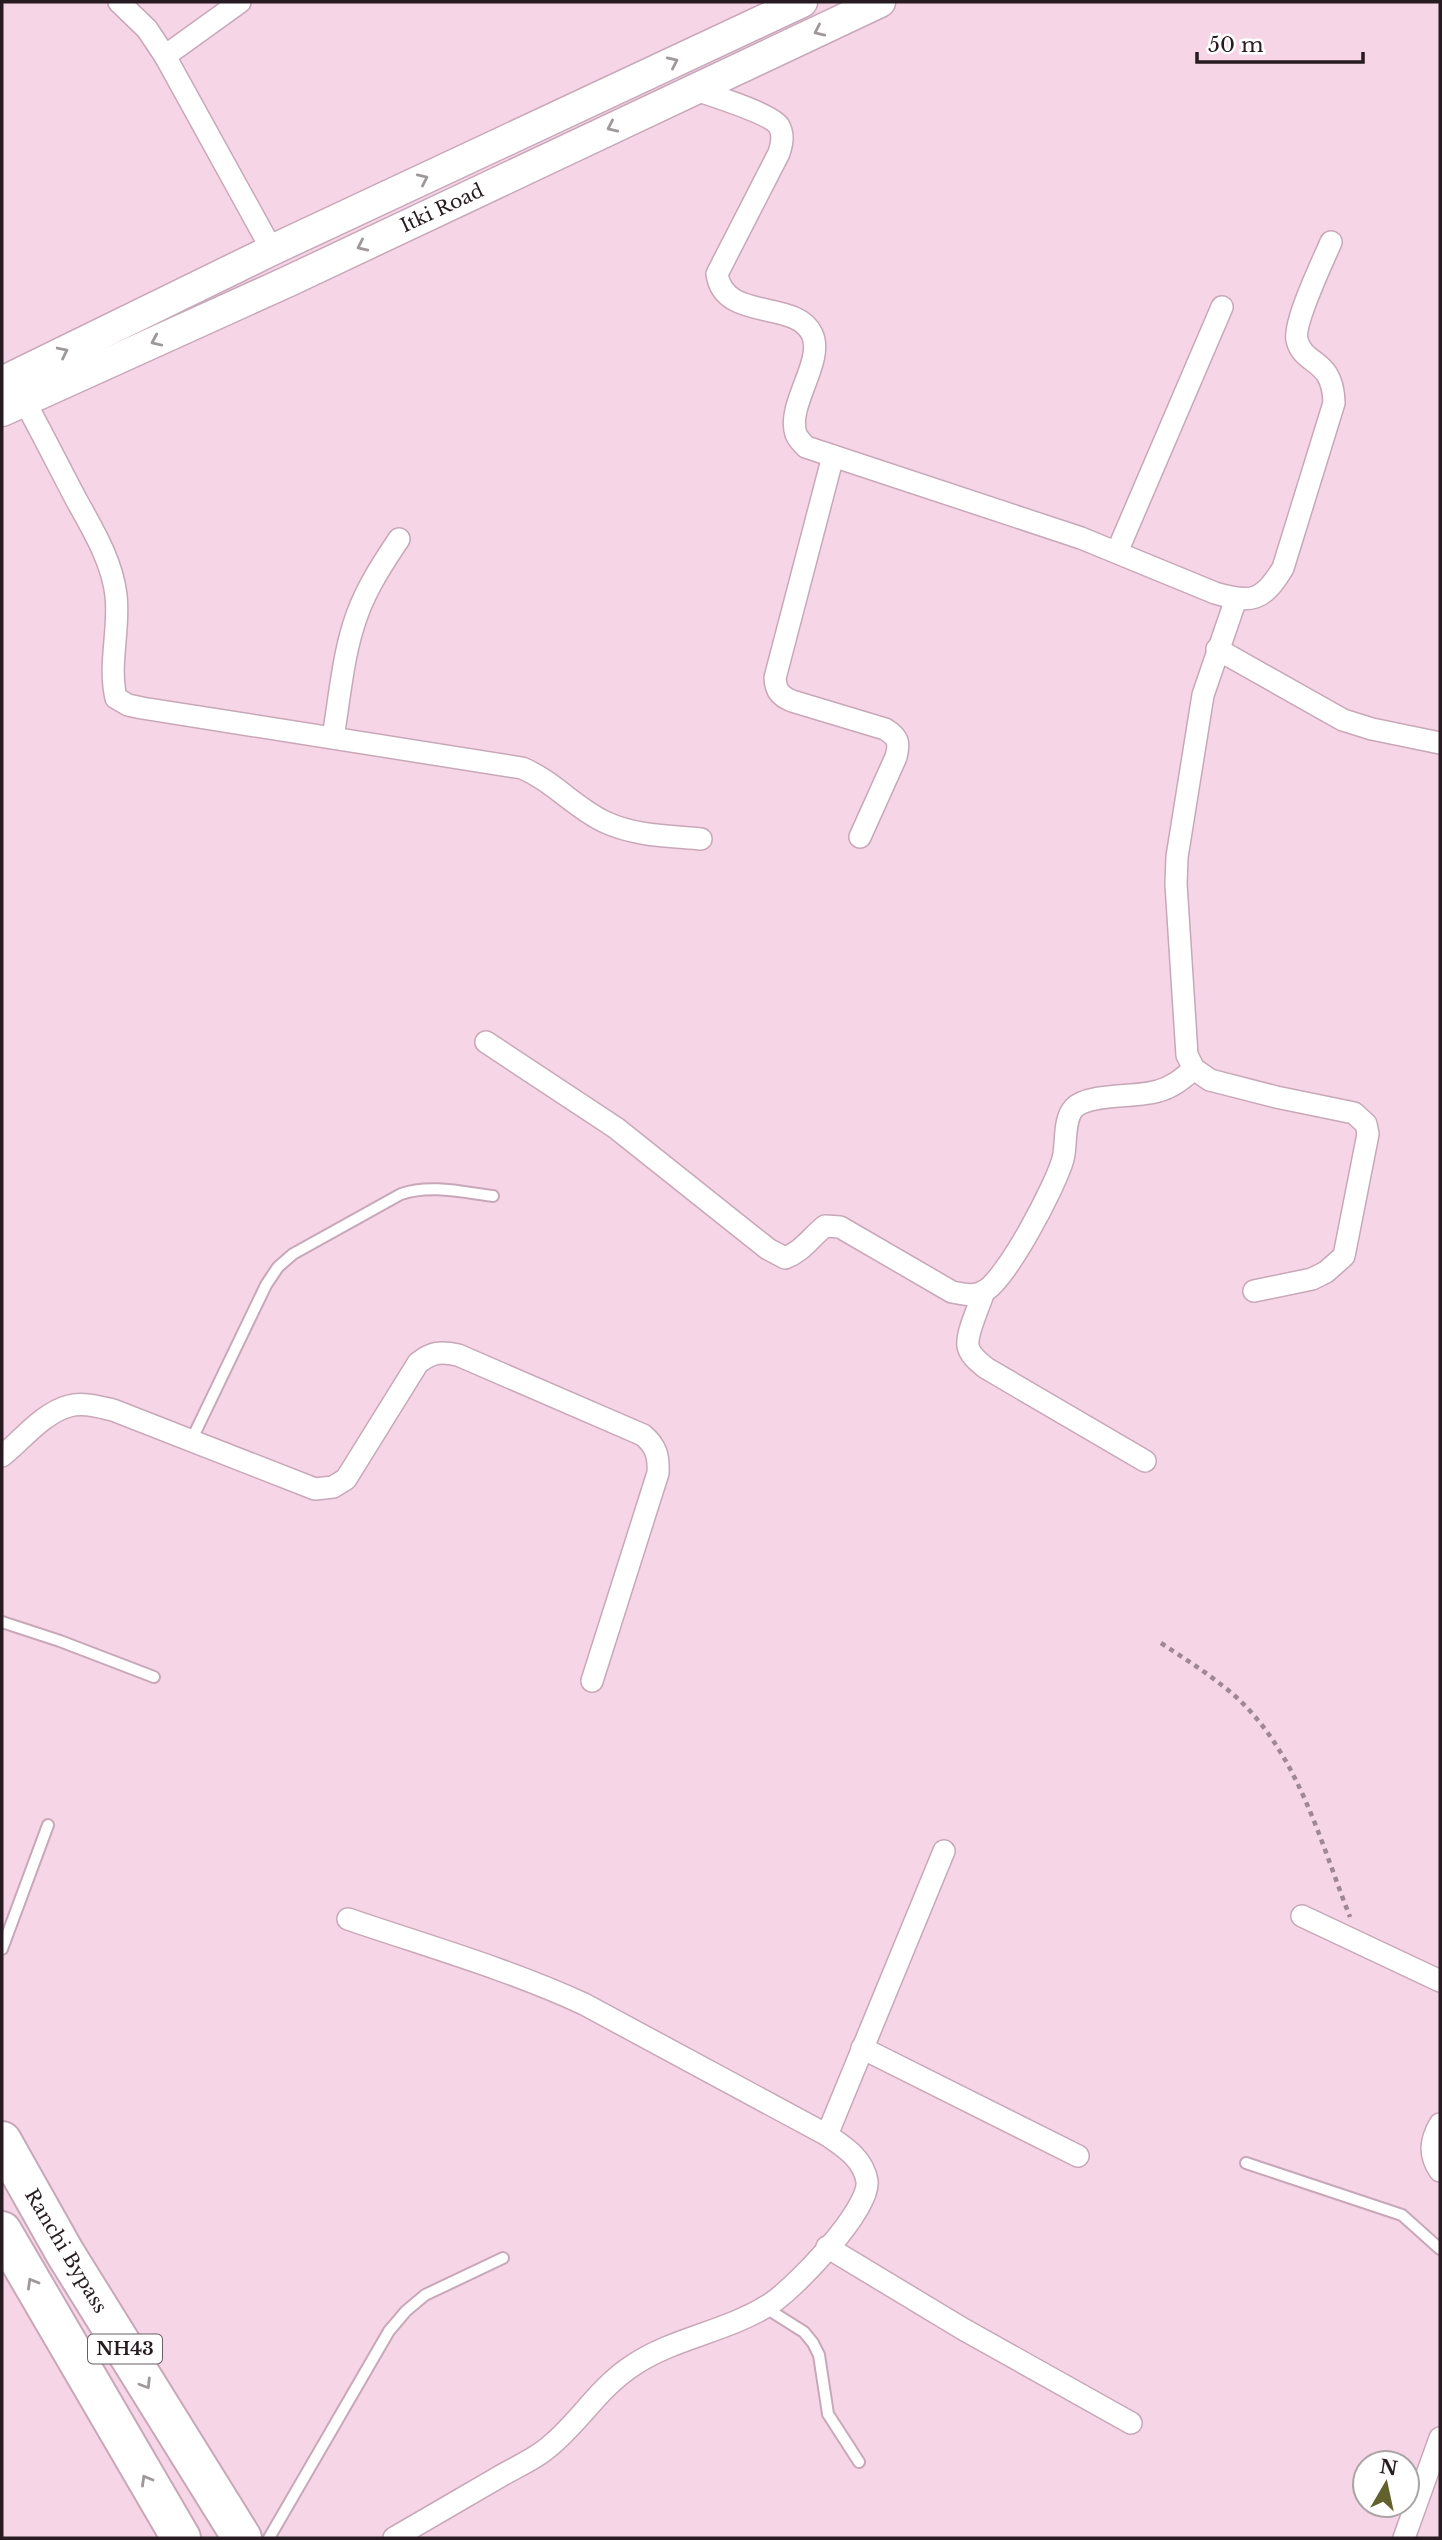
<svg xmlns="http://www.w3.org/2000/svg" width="1442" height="2540" font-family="'Libre Baskerville',serif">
<rect width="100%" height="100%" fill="#f6d5e6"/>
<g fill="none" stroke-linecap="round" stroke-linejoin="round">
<g stroke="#c8a8b8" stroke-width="14">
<g id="lane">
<path d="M191,1441L266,1285L278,1267L293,1254L401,1194C430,1184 462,1192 493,1196"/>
<path d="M2,1622L60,1641L154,1677"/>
<path d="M2,1949L48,1825"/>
<path d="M1246,2163L1402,2215L1440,2249"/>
<path d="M766,2308L804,2332L813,2343L819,2355L828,2414L859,2462"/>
<path d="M269,2538L389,2331L406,2311L425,2295L503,2258"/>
</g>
</g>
<g stroke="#c8a8b8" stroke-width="24">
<g id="street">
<path d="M119,2L147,29L165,56L272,250"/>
<path d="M165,56L240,2"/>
<path d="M693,89C710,95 770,113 779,126C784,135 782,144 779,153L717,274C724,322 796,299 812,334C825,361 786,405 796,434C798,439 803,444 806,447L1081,538L1215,593C1252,604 1263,601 1283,568L1334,403C1333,357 1304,367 1297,340C1293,323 1323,261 1331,242"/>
<path d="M24,400C42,433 59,467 77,501C93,530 112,561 116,595C120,629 108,664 116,698L128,705L142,708L522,768C553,781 575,808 605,822C635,836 669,836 701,839"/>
<path d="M833,456L775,678C776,691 780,696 792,701L885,729C898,737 900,742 896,757L860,837"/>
<path d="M1117,552L1222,307"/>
<path d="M1236,599L1203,695L1177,857L1176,884L1187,1055L1194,1069L1210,1080L1276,1097L1354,1113L1366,1124L1368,1134L1344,1256L1326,1272L1312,1279L1254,1291"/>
<path d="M1217,649L1343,720L1372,729L1440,743"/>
<path d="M333,737C340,696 343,653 357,615C367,587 383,563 399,539"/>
<path d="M486,1042L616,1128L768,1249L785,1258C803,1251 810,1238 825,1226L840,1227L952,1292C963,1294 973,1297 983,1292C1006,1281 1056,1185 1063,1159C1067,1144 1063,1120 1074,1108C1088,1093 1137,1098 1158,1091C1173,1087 1182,1079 1194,1069"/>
<path d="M984,1291C980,1305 966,1333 968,1346C970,1356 979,1362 986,1368L1145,1461"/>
<path d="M2,1456C22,1440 43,1413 69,1406C83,1402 99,1407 113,1410L315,1489L333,1487L346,1479L418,1363C432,1352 441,1351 458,1355L643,1435C656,1446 659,1456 658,1473L592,1681"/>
<path d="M1302,1916L1440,1981"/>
<path d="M348,1919C427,1946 508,1969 584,2004L827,2135C844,2147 863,2158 867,2181C871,2209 792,2292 767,2306C725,2332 673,2338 632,2366C597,2389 577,2426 545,2450C531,2461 514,2468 499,2477C464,2497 429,2518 394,2538"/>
<path d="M862,2048L1078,2156"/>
<path d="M1440,2124C1430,2141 1429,2155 1440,2171"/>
<path d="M827,2135L944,1851"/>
<path d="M827,2247L963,2329L1131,2423"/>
<path d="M1404,2538L1440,2438"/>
</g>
</g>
<g stroke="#c8a8b8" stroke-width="33">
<g id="secondary">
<path d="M2,382L272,250L802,2"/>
<path d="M2,411L289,281L880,2"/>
</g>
</g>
<g stroke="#c8a8b8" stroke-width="42">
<g id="highway">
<path d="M2,2141L65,2253L242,2538"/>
<path d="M2,2231L181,2538"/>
</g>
</g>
<path stroke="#9f8793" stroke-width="4.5" stroke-dasharray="5 5" stroke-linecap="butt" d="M1161,1643C1187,1660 1212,1676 1235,1696C1298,1753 1320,1841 1350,1917"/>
<use href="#lane" stroke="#fff" stroke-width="10"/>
<use href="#street" stroke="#fff" stroke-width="21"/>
<use href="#secondary" stroke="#fff" stroke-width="30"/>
<use href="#highway" stroke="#fff" stroke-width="38"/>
</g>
<defs><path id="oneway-chevron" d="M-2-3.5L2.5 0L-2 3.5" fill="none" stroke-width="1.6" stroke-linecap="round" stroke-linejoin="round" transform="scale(1.75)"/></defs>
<g stroke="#9e989b">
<use href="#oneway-chevron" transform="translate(819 31) rotate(155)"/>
<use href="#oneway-chevron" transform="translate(673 62) rotate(-25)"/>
<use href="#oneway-chevron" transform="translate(612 127) rotate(155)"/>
<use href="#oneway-chevron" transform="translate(423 179) rotate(-25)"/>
<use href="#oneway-chevron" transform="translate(362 246) rotate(155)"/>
<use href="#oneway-chevron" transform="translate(156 341) rotate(156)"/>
<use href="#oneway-chevron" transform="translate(63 352) rotate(-26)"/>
<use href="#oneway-chevron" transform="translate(32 2283) rotate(-120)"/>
<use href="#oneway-chevron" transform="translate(146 2384) rotate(58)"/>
<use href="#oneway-chevron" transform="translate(146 2480) rotate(-120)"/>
</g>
<g text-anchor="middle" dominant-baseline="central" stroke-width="5" stroke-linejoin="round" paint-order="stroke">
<rect fill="#fff" stroke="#685f64" stroke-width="2" x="88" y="2334.5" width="74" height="29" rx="5"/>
<g font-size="18" font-weight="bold" fill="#271b21">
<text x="125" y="2349">NH43</text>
</g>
<g font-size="19" fill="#271b21" stroke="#fff">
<text transform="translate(442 208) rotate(-25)">Itki Road</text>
<text transform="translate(66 2251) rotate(59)">Ranchi Bypass</text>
</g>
</g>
<rect width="1442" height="2540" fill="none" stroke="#271b21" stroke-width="7"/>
<g transform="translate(1386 2484) rotate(9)"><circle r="33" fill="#ffffff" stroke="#a9a4a6" stroke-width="2"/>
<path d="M0-5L12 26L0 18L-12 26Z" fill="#63612e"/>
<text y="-10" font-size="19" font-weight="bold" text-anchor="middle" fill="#271b21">N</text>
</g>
<path d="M1197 52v10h166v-10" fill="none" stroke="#271b21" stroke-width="3.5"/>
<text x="1208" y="52" font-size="21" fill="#271b21" stroke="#ffffff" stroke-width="5" paint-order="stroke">50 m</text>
</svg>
